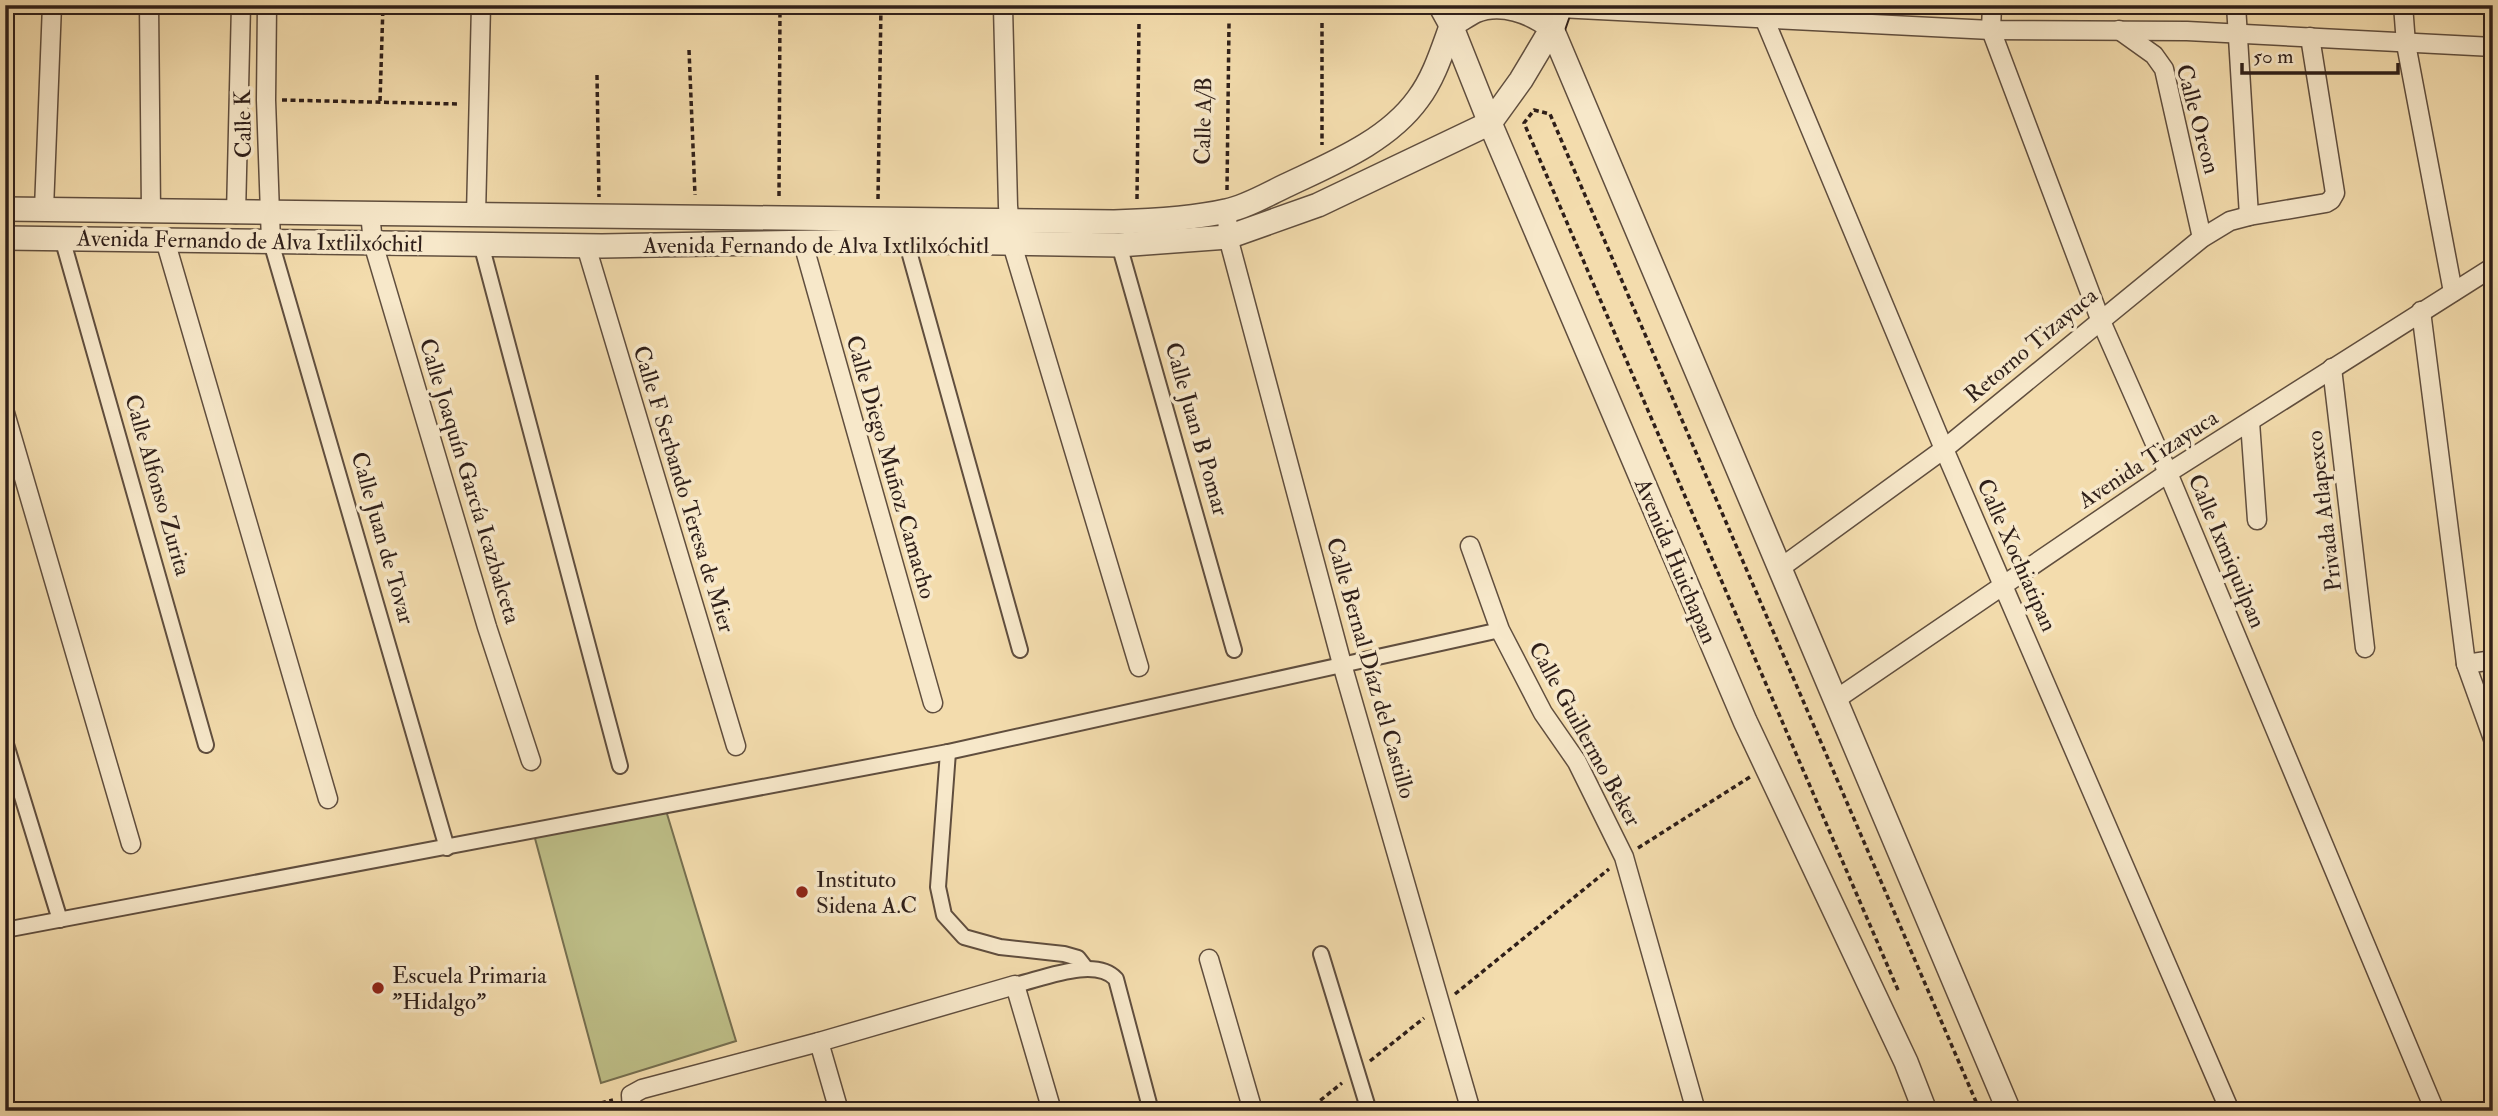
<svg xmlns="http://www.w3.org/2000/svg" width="2498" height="1116" font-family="'IM FELL Double Pica',serif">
<rect width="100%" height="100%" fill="#f3dcad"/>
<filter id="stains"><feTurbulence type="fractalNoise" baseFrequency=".00286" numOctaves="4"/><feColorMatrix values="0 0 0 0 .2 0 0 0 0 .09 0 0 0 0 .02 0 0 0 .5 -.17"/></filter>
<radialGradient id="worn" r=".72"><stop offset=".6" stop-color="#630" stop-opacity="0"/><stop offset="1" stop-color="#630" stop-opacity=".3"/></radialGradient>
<path fill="#bebf88" stroke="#766f50" stroke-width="2" d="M664,804L736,1041L601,1083L533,831Z"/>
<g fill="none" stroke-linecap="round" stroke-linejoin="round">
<g stroke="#604e3e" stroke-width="18">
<g id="pedestrian">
<path d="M950,5H1434"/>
<path d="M905,237L1020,650"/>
<path d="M62,238L206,745"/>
<path d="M1118,241L1234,650"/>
<path d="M271,242L447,848"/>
<path d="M481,244L620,766"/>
<path d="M5,741L60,920"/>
<path d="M948,752L938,887L944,915L964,937L1000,947L1064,954L1078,958L1085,967"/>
<path d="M5,930L948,752L1500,630"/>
<path d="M1321,954L1369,1111"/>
<path d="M1015,985C1042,979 1095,956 1116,979L1151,1111"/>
</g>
</g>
<g stroke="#604e3e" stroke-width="21">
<g id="minor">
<path d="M149,5L151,212"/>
<path d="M267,5L266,100L271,242"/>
<path d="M1992,5L1991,30L2100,319L2168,473L2435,1111"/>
<path d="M2236,5L2249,216"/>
<path d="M2403,5L2406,44L2453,292"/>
<path d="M1003,7L1008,206L1012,244L1139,667"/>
<path d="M1559,8L1991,30L2187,31L2493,47"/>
<path d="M1764,18L1944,449L2230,1111"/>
<path d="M2119,30L2154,55L2164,69L2202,238"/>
<path d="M44,209L52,5"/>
<path d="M1227,211L1228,237L1342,664L1471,1111"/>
<path d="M370,213L373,243L487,627L531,761"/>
<path d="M236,214L241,5"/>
<path d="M476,215L481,5"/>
<path d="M165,240L328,799"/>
<path d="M803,243L933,703"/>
<path d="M586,246L736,746"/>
<path d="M2421,311L2466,664L2493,739"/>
<path d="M2332,368L2365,648"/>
<path d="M5,413L131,844"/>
<path d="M2250,422L2257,520"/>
<path d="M1470,546L1500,630L1543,713L1577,762L1624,857L1696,1111"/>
<path d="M1779,569L1944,449L2202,238L2230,221L2249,216L2326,203L2331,200L2335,193L2310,37"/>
<path d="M2466,664L2493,660"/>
<path d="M1835,700L2168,473L2493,267"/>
<path d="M1209,959L1253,1111"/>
<path d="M819,1042L839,1111"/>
<path d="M632,1111L631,1095L642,1089L819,1042L1015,985L1052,1111"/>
</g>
</g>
<g stroke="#604e3e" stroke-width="26">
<g id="tertiary">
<path d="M1440,5L1451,25L1490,123L1745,721L1906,1062L1925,1111"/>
<path d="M1547,17L2009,1111"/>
<path d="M5,209L1114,222C1148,221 1192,219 1226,211C1246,207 1266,195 1285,186C1331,164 1387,142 1418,99C1437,74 1445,40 1457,11"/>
<path d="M5,238L602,246L876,241L1119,245L1228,237L1318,205L1490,123L1521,80L1552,28C1532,12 1501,0 1475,11C1467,15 1459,21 1451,25"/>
</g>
</g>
<g stroke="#2f1f19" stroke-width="28">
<path id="secondary" d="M1552,28L1560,5"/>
</g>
<g stroke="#2f1f19" stroke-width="3.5" stroke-dasharray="5 3.5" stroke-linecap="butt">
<path d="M1322,23V145"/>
<path d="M689,50L695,195"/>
<path d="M597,75L599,197"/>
<path d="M282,100L460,104"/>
<path d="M380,101L383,5"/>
<path d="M1227,190L1229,23"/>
<path d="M779,196L780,5"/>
<path d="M878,199L881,5"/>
<path d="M1137,199L1139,21"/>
<path d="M1638,848L1750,777"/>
<path d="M1898,990L1524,123L1534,110L1550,114L1980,1111"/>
<path d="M1455,994L1609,869"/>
<path d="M1370,1061L1424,1018"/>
<path d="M568,1111L613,1100"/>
<path d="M1307,1111L1342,1083"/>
</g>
<use href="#pedestrian" stroke="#f7e8ca" stroke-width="14"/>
<use href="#minor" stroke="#f7e8ca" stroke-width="18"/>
<use href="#tertiary" stroke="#f7e8ca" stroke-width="23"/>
<use href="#secondary" stroke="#f7e8ca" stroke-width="24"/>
</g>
<g fill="#8f2418" stroke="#f7e8ca" stroke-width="2.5">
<circle cx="802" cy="892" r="7"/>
<circle cx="378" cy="988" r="7"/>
</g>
<g text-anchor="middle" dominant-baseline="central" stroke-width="7" stroke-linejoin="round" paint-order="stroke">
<g font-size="23" fill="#2f1f19" stroke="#f7e8ca">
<text transform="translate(2198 119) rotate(75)">Calle Oreon</text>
<text transform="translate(1203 121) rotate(-89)">Calle A/B</text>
<text transform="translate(243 124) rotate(-91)">Calle K</text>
<text transform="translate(250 241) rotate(1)">Avenida Fernando de Alva Ixtlilxóchitl</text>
<text x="816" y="245">Avenida Fernando de Alva Ixtlilxóchitl</text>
<text transform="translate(2031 345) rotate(-40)">Retorno Tizayuca</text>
<text transform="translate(1197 429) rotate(74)">Calle Juan B Pomar</text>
<text transform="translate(2148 459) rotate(-33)">Avenida Tizayuca</text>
<text transform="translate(891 467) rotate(74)">Calle Diego Muñoz Camacho</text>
<text transform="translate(470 481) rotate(73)">Calle Joaquín García Icazbalceta</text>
<text transform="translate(158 485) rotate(74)">Calle Alfonso Zurita</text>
<text transform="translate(684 489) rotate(73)">Calle F Serbando Teresa de Mier</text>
<text transform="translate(2324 511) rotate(-97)">Privada Atlapexco</text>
<text transform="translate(383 538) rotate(74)">Calle Juan de Tovar</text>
<text transform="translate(2227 551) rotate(67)">Calle Ixmiquilpan</text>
<text transform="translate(2017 555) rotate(66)">Calle Xochiatipan</text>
<text transform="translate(1676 561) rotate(67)">Avenida Huichapan</text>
<text transform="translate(1371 668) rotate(74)">Calle Bernal Díaz del Castillo</text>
<text transform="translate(1585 734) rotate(61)">Calle Guillermo Beker</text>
</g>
<g font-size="23" fill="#2f1f19" stroke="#f7e8ca" text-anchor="start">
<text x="816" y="879">Instituto<tspan x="816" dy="26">Sidena A.C</tspan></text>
<text x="392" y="975">Escuela Primaria<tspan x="392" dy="26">"Hidalgo"</tspan></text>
</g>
</g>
<rect width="2498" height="1116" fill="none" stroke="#f3dcad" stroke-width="28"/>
<rect x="7" y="7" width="2484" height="1102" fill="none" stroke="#2f1f19" stroke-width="3.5"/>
<rect x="14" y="14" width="2470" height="1088" fill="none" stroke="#2f1f19" stroke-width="2"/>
<path d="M2242 63v10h156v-10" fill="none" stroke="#2f1f19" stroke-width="3.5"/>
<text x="2253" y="63" font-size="21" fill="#2f1f19" stroke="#f7e8ca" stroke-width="5" paint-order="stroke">50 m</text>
<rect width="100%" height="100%" filter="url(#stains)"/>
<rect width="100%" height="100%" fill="url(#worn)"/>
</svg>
